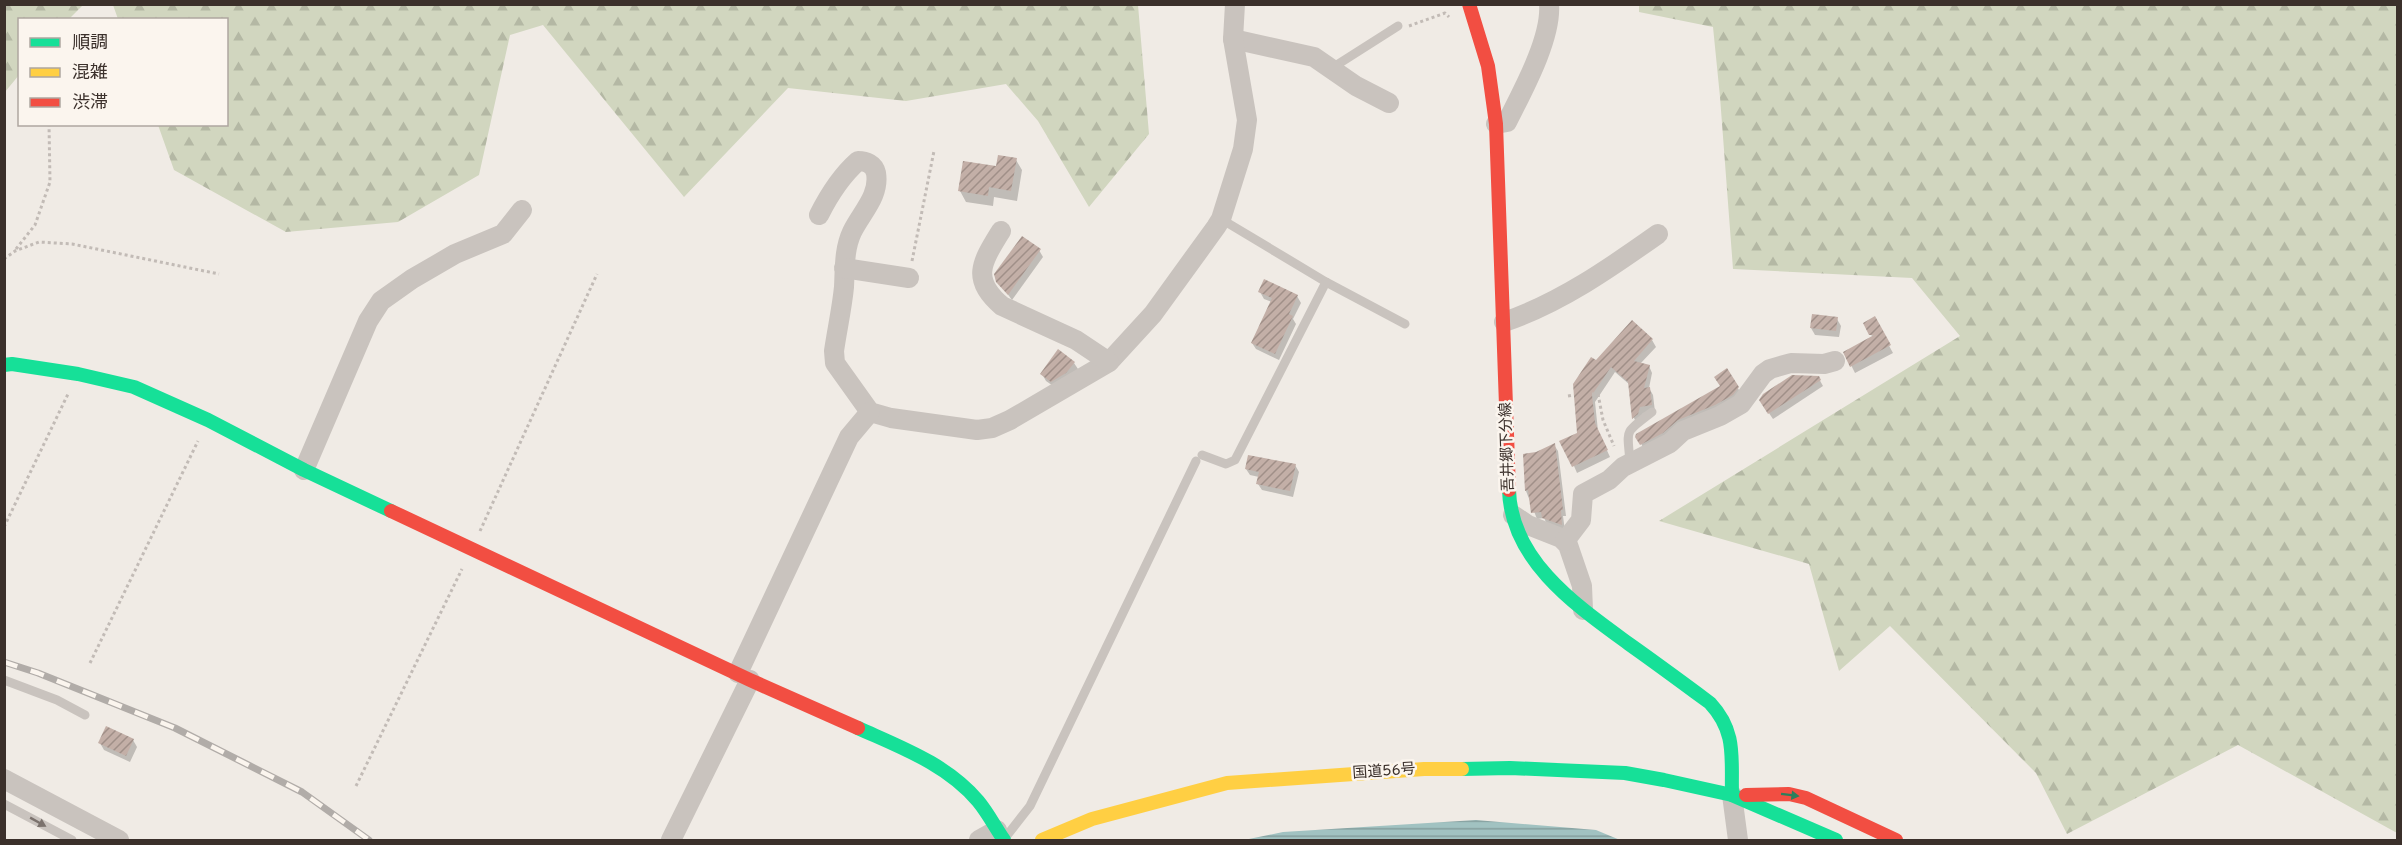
<svg xmlns="http://www.w3.org/2000/svg" width="2402" height="845" font-family="Overpass,'Noto Sans JP',sans-serif">
<defs>
<pattern id="forest-firs" width="22" height="20" patternUnits="userSpaceOnUse" patternTransform="scale(1.5)"><rect width="22" height="20" fill="#d1d6bf"/><path d="M5 1l3.5 6h-7zM16 11l3.5 6h-7z" fill="#b4b8a4"/></pattern>
<pattern id="water-rules" width="6" height="5" patternUnits="userSpaceOnUse" patternTransform="scale(1.5)"><rect width="6" height="5" fill="#a1c2c1"/><path d="M0 2.5h6" fill="none" stroke="#849e9d"/></pattern>
<pattern id="building-hatch" width="6" height="6" patternUnits="userSpaceOnUse" patternTransform="scale(1.5)"><rect width="6" height="6" fill="#c3afa7"/><path d="M-1 1l2-2M0 6l6-6M5 7l2-2" fill="none" stroke="#a08f88"/></pattern>
</defs>
<rect width="100%" height="100%" fill="#f0ebe5"/>
<g fill="url(#forest-firs)">
<path d="M5,4L83,5L69,19L20,20L19,75L5,92Z"/>
<path d="M113,5H1138L1149,134L1089,207L1038,121L1006,84L906,101L788,88L684,197L543,25L510,35L479,175L398,222L286,232L174,170L158,125L226,124V20L118,19Z"/>
<path d="M1639,5H2397V833L2238,745L2067,834L2036,773L1890,626L1839,671L1809,564L1659,521L1960,336L1912,278L1733,269L1720,97L1713,27L1639,12Z"/>
</g>
<path fill="url(#water-rules)" d="M1476,820L1596,830L1620,840H1244L1283,832Z"/>
<g fill="#0003">
<path d="M1016,160L1022,170L1017,201L994,197L993,206L966,202L960,191L997,167Z"/>
<path d="M1039,250L1043,257L1012,300L998,281Z"/>
<path d="M1260,292L1297,296L1301,303L1293,319L1296,324L1279,360L1256,349L1252,343L1272,302L1264,299Z"/>
<path d="M1874,318L1893,353L1855,373L1845,353L1873,338L1865,324Z"/>
<path d="M1837,319L1841,326L1839,337L1815,335L1811,328Z"/>
<path d="M1652,340L1656,347L1640,364L1649,366L1652,373L1649,388L1653,395L1655,412L1643,413L1641,421L1637,424L1634,418L1630,385L1615,372L1595,402L1598,431L1610,457L1577,473L1574,466L1578,434L1596,362Z"/>
<path d="M1074,363L1078,369L1056,388L1046,381L1042,374Z"/>
<path d="M1727,370L1742,395L1645,451L1637,436L1721,387Z"/>
<path d="M1818,377L1823,386L1773,419L1764,406Z"/>
<path d="M1554,445L1558,451L1566,516H1563L1565,531L1547,524L1544,518L1537,519L1526,491L1537,454Z"/>
<path d="M1295,465L1299,472L1293,497L1262,490L1258,484L1259,477L1250,475L1246,469Z"/>
<path d="M133,740L137,747L130,762L104,750L100,743Z"/>
</g>
<g fill="url(#building-hatch)">
<path d="M998,155L1017,158L1011,191L989,187L988,196L958,191L963,161L996,166Z"/>
<path d="M1022,236L1041,249L1008,295L996,282L994,274Z"/>
<path d="M1264,279L1298,295L1289,314L1293,316L1275,354L1251,343L1272,298L1258,292Z"/>
<path d="M1812,314L1838,317L1836,331L1810,328Z"/>
<path d="M1875,316L1891,345L1850,367L1843,352L1874,335H1869L1863,323Z"/>
<path d="M1632,320L1653,339L1634,361L1650,365L1644,388L1650,387L1652,405L1640,407L1638,414L1632,419L1628,382L1611,367L1592,395L1595,423L1608,450L1572,467L1559,441L1577,433L1573,384L1591,357L1596,360Z"/>
<path d="M1058,349L1075,362L1066,373L1051,382L1040,374Z"/>
<path d="M1727,368L1739,387L1733,395L1715,405L1678,420L1663,433L1640,445L1635,437L1636,434L1720,386L1714,377Z"/>
<path d="M1792,375L1819,376L1821,380L1768,414L1759,400L1763,394Z"/>
<path d="M1555,443L1563,510H1561L1562,525L1542,518L1541,512L1531,513L1528,490L1525,491L1523,454L1536,452Z"/>
<path d="M1248,455L1296,464L1290,491L1256,484L1259,472L1245,469Z"/>
<path d="M106,726L134,739L126,756L98,743Z"/>
</g>
<g fill="none" stroke-linecap="round" stroke-linejoin="round">
<g stroke="#c2bbb6" stroke-width="3" stroke-dasharray="3 3" stroke-linecap="butt">
<path d="M1409,26L1445,13L1449,17"/>
<path d="M16,249L35,225L50,182L49,124"/>
<path d="M4,259L15,251L39,242L72,244L219,274"/>
<path d="M912,261L934,151"/>
<path d="M1592,394H1598L1603,420L1614,446"/>
<path d="M1568,396L1574,395"/>
<path d="M4,527L68,394"/>
<path d="M480,531L597,274"/>
<path d="M90,663L198,441"/>
<path d="M356,786L462,569"/>
</g>
<g stroke="#c9c3be" stroke-width="9">
<path d="M1332,68L1398,26"/>
<path d="M1221,219L1326,282L1405,324"/>
<path d="M1202,455L1226,464L1235,460L1326,282"/>
<path d="M1630,464C1628,428 1622,435 1652,412"/>
<path d="M4,680L57,700L85,715"/>
<path d="M4,804L72,840"/>
<path d="M1005,838L1030,806L1196,461"/>
</g>
<g stroke="#c9c3be" stroke-width="20">
<path d="M1233,39L1314,57L1356,86L1389,103"/>
<path d="M1496,124L1507,122C1522,92 1552,38 1549,4"/>
<path d="M819,215C829,195 841,176 858,161C866,161 874,164 876,173C880,196 861,213 852,232C844,249 845,268 844,287C842,308 837,330 834,351L835,363L870,412L891,418L977,430L992,428L1010,420L1109,362L1153,314L1216,227L1221,219L1243,149L1247,120L1233,39L1235,4"/>
<path d="M1001,231C982,262 970,279 1002,306L1076,340L1109,362"/>
<path d="M844,268L909,278"/>
<path d="M1504,322C1560,303 1610,268 1658,234"/>
<path d="M304,470L368,321L381,301L412,279L455,254L503,234L522,210"/>
<path d="M1513,515L1528,525L1561,538L1568,545L1582,586L1583,610"/>
<path d="M1565,541L1581,520L1583,494L1609,480L1623,467L1670,443L1683,431L1720,416L1741,404L1763,374L1770,369L1791,363L1824,364L1835,361"/>
<path d="M738,673L849,437L870,412"/>
<path d="M4,779L119,840"/>
<path d="M1732,795L1738,840"/>
<path d="M671,840L750,680"/>
<path d="M979,840L997,830"/>
</g>
<g stroke="#16e098" stroke-width="14">
<path d="M4,365L12,364L78,374L134,387L208,420L304,470L391,511"/>
<path d="M1509,490C1511,561 1577,606 1629,644C1656,663 1683,683 1710,703C1737,732 1731,758 1732,795"/>
<path d="M858,728C900,747 947,764 978,801C988,813 995,827 1004,840"/>
<path d="M1462,769L1510,768L1625,773L1664,780L1732,795L1836,840"/>
</g>
<path stroke="#ffcf43" stroke-width="14" d="M1042,840L1092,819L1227,783L1424,769H1462"/>
<g stroke="#f24e42" stroke-width="14">
<path d="M1469,4L1488,66L1496,124L1509,490"/>
<path d="M391,511L750,680L858,728"/>
<path d="M1746,795L1789,794L1806,798L1896,840"/>
</g>
<g stroke="#b1aca8" stroke-width="7">
<path id="rail" d="M4,662L38,673L175,728L302,792L369,840"/>
</g>
<use href="#rail" stroke="#fbf5ee" stroke-width="4.5" stroke-dasharray="14" stroke-linecap="butt"/>
</g>
<defs><path id="oneway-solid" d="M-6-.8H1V-3.2L6.5 0L1 3.2V.8H-6Z" transform="scale(1.5)"/></defs>
<use fill="#2a7f5c" href="#oneway-solid" transform="translate(1790 795) rotate(7)"/>
<use fill="#7b726d" href="#oneway-solid" transform="translate(38 822) rotate(29)"/>
<g text-anchor="middle" dominant-baseline="central" stroke-width="5" stroke-linejoin="round" paint-order="stroke">
<g font-size="15" fill="#3b302b" stroke="#fbf5ee">
<text transform="translate(1508 447) rotate(-92)">吾井郷下分線</text>
<text transform="translate(1384 772) rotate(-4)">国道56号</text>
</g>
</g>
<rect width="2402" height="845" fill="none" stroke="#3b302b" stroke-width="12"/>
<rect x="18" y="18" width="210" height="108" fill="#fbf5ee" stroke="#aea6a0" stroke-width="1.5"/>
<rect x="30" y="38" width="30" height="9" fill="#16e098" stroke="#aea6a0" stroke-width="1.5"/>
<text x="72" y="48" font-size="18" fill="#3b302b">順調</text>
<rect x="30" y="68" width="30" height="9" fill="#ffcf43" stroke="#aea6a0" stroke-width="1.5"/>
<text x="72" y="78" font-size="18" fill="#3b302b">混雑</text>
<rect x="30" y="98" width="30" height="9" fill="#f24e42" stroke="#aea6a0" stroke-width="1.5"/>
<text x="72" y="108" font-size="18" fill="#3b302b">渋滞</text>
</svg>
